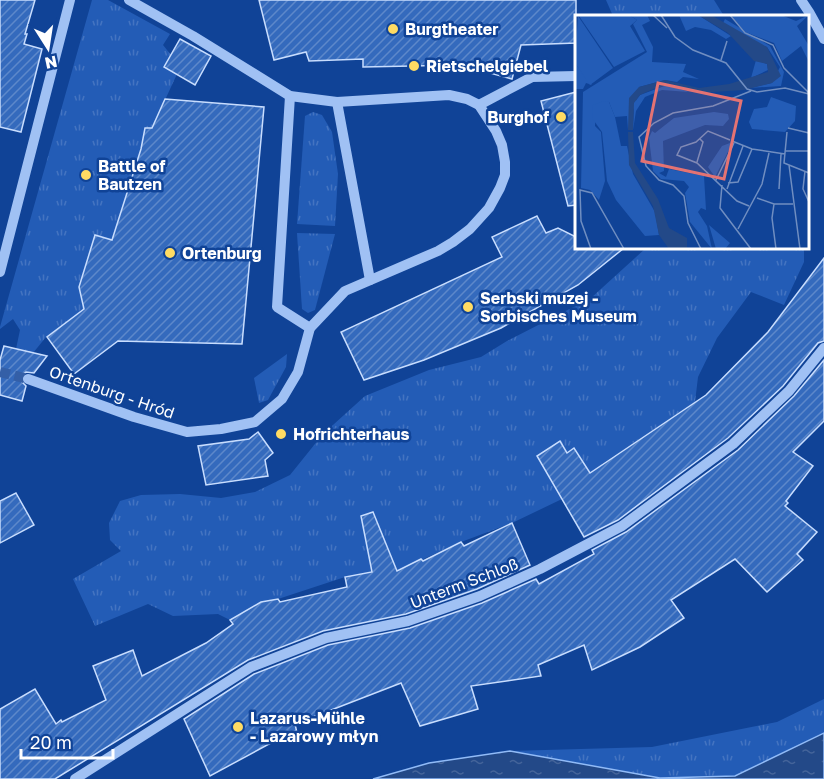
<svg xmlns="http://www.w3.org/2000/svg" width="824" height="779" font-family="'Golos Text',sans-serif">
<defs>
<pattern id="grass-tufts" width="24" height="20" patternUnits="userSpaceOnUse" patternTransform="scale(1.5)"><rect width="24" height="20" fill="#235cb6"/><path d="M3 7l-1-3M5 7V3M7 7l1-3M15 17l-1-3M17 17v-4M19 17l1-3" fill="none" stroke="#4474c1"/></pattern>
<pattern id="water-ripples" width="26" height="14" patternUnits="userSpaceOnUse" patternTransform="scale(1.5)"><rect width="26" height="14" fill="#234988"/><path d="M2 4q2-2 4 0t4 0M15 11q2-2 4 0t4 0" fill="none" stroke="#44649a"/></pattern>
<pattern id="building-hatch" width="6" height="6" patternUnits="userSpaceOnUse" patternTransform="scale(1.5)"><rect width="6" height="6" fill="#346abd"/><path d="M-1 1l2-2M0 6l6-6M5 7l2-2" fill="none" stroke="#5d88ca"/></pattern>
</defs>
<rect width="100%" height="100%" fill="#104397"/>
<g fill="url(#grass-tufts)">
<path d="M92,0H108L170,34L163,45L171,55L164,67L177,74L152,128H145L141,149L112,240L95,235L79,287L84,309L46,337L33,353L16,349L20,330L13,319L0,329V327Z"/>
<path d="M606,0H714L724,16H613Z"/>
<path d="M313,112L322,115L332,132L338,174L335,226L297,224L305,116Z"/>
<path d="M297,233L335,234L315,310L308,313L302,309Z"/>
<path d="M646,248H804V262L784,305L751,292L717,338L698,377L695,402L602,464L599,477L562,499L512,523L461,542L397,571L372,572L345,577L278,599L261,602L230,620L218,614L173,616L148,604L95,626L73,579L121,551L110,540L109,523L120,501L141,495L180,494L221,498L255,492L290,475L323,434L365,396L429,370L481,357L507,341L591,298Z"/>
<path d="M287,354L286,367L268,400L259,403L254,378Z"/>
<path d="M824,699V733L735,776L660,778L510,751L652,747L777,722Z"/>
</g>
<path fill="url(#water-ripples)" stroke="#91bbf7" stroke-width="1.5" d="M824,733V779H373L429,763L510,751L660,778L735,776Z"/>
<g fill="url(#building-hatch)" stroke="#c8ddfe" stroke-width="1.5">
<path d="M0,0H35L25,34H27L24,44L42,49L21,132L0,127Z"/>
<path d="M259,0H576V43L521,45L512,79L461,65L363,67V59L309,61L306,52L274,60Z"/>
<path d="M180,39L211,56L195,85L164,67Z"/>
<path d="M576,92V205L568,206L541,101Z"/>
<path d="M165,99L264,107L242,344L118,341L74,374L47,337L84,309L79,287L95,235L112,240L141,149L145,128H152Z"/>
<path d="M537,216L546,233L558,228L576,237V248H624L578,285L501,328L424,360L364,380L341,332L502,257L492,237Z"/>
<path d="M824,258V341L818,343L783,386L728,438L618,520L584,537L537,456L560,441L567,453L574,448L590,473L706,395L768,332Z"/>
<path d="M4,346L47,356L34,373L26,372L21,376V381L26,386L22,401L0,395V360Z"/>
<path d="M824,360V421L793,452L813,466L786,501L788,503L785,506L817,532L797,554L803,560L767,592L735,559L671,600L684,618L640,647L592,670L584,645L538,665L541,676L471,686L478,709L420,726L401,683L295,724L297,733L280,738L210,776L184,719L254,674L328,645L410,628L482,603L536,579L539,584L594,554L592,550L626,532L738,450L794,396Z"/>
<path d="M258,432L273,453L265,460L268,476L206,485L198,446L249,439Z"/>
<path d="M16,493L34,525L0,543V501Z"/>
<path d="M373,512L397,571L421,559L423,561L461,542L464,546L512,523L530,565L477,589L406,614L323,631L248,660L55,779H0V709L35,689L56,724L61,720L62,722L106,700L93,666L133,650L142,676L206,643L233,624L230,620L261,602L278,599L280,602L347,587L345,577L372,572L361,516Z"/>
</g>
<g fill="none" stroke-linecap="round" stroke-linejoin="round">
<path stroke="#345fa7" stroke-width="10" stroke-dasharray="10 5" stroke-linecap="butt" d="M0,372L28,379"/>
<g stroke="#a0c1f4" stroke-width="10">
<path d="M801,0L809,12L824,39"/>
<path d="M290,96L277,307L310,328"/>
<path d="M337,102L370,280"/>
<path d="M479,105L532,77L576,76"/>
<path d="M0,272L70,0"/>
<path d="M28,379L134,417L187,432L221,429L255,422L282,399L298,372L310,328L345,291L438,251L453,242L470,229L489,208L500,188L505,175V162L502,145L496,131L479,105L467,99L449,95L337,102L290,96L193,36L129,0"/>
<path d="M75,779L251,667L326,638L408,621L480,596L540,569L622,526L733,444L789,391L824,348"/>
</g>
</g>
<g fill="#ffdb63" stroke="#104397" stroke-width="2">
<circle cx="393" cy="29" r="6"/>
<circle cx="414" cy="66" r="6"/>
<circle cx="561" cy="117" r="6"/>
<circle cx="86" cy="175" r="6"/>
<circle cx="170" cy="253" r="6"/>
<circle cx="468" cy="307" r="6"/>
<circle cx="281" cy="434" r="6"/>
<circle cx="238" cy="727" r="6"/>
</g>
<g text-anchor="middle" dominant-baseline="central" stroke-width="5" stroke-linejoin="round" paint-order="stroke">
<g font-size="16" font-weight="bold" fill="#fff" stroke="#104397" text-anchor="start">
<text x="405" y="29">Burgtheater</text>
<text x="426" y="66">Rietschelgiebel</text>
<text x="549" y="117" text-anchor="end">Burghof</text>
<text x="98" y="166">Battle of<tspan x="98" dy="18">Bautzen</tspan></text>
<text x="182" y="253">Ortenburg</text>
<text x="480" y="298">Serbski muzej -<tspan x="480" dy="18">Sorbisches Museum</tspan></text>
<text x="293" y="434">Hofrichterhaus</text>
<text x="250" y="718">Lazarus-Mühle<tspan x="250" dy="18">- Lazarowy młyn</tspan></text>
</g>
<g font-size="16" fill="#fff" stroke="#104397">
<text transform="translate(112 392) rotate(19)">Ortenburg - Hród</text>
<text transform="translate(464 583) rotate(-21)">Unterm Schloß</text>
</g>
</g>
<g transform="translate(575 15)">
<rect width="234" height="234" fill="#104397"/>
<path d="M54,0H72L75,6L67,10L78,32L77,47L111,49L108,57L124,64L108,62L102,67L90,65L64,72L53,115L52,101L40,102L34,87L21,91L20,111L26,117L30,166L24,185L15,175L6,173L8,77L72,37L58,9L62,5ZM104,0H123L156,21L151,24L136,15L120,12L111,16ZM136,0L148,8L150,4L195,31L209,57L206,71L175,73L197,68L205,52L192,32L177,27ZM181,45L192,49L193,55L176,63ZM0,48L17,70L11,68L8,74H0ZM92,70L114,77L87,75L70,82L61,96L58,115L59,88L65,80ZM139,97L153,99L154,104L148,111L130,110L88,126L89,156L84,158L91,162L94,154L129,161L131,195L126,193L123,197L132,211L137,234L115,207L110,178L114,172L109,166L86,164L78,156L74,123L77,116L80,118L99,103ZM155,128L156,131L140,162L133,152L147,131ZM134,210L155,228L150,234H141Z" fill="#235cb6"/>
<path d="M156,0H206L221,6L234,0L222,11L234,31V47L226,31L207,46L199,28L170,17ZM29,86L34,87L40,102L46,131H52L58,159L80,197L84,220L70,221L41,185L32,166L27,117L17,103L18,90Z" fill="#235cb6"/>
<path d="M3,1L38,53L15,70L0,48ZM196,82L221,91L220,106L210,117L177,114L174,107L179,94L192,92Z" fill="#235cb6"/>
<path d="M54,0L62,5L55,11L70,36L39,52L4,1Z" fill="#235cb6"/>
<path d="M123,0H136L192,32L206,61L197,68L169,75L123,78L92,70L81,73L65,80L59,88L58,115H53L54,83L64,72L90,65L124,73L154,69L193,57L192,49L179,46L153,18ZM53,117H58L60,148L83,184L94,213L112,223V234H94L84,220L78,191L54,150Z" fill="#234988"/>
<path fill="none" stroke="#708ec1" stroke-width="1.5" d="M78,0L92,13M86,0L100,22L118,35L151,48L172,74L182,77L210,73L234,79M155,0L170,18L198,30L209,53L234,78M146,45L152,26M213,113L234,118M212,117L209,148L234,158M155,125L133,116L121,127L106,132L102,140L122,148L162,186L174,191M157,126L177,134L210,139M210,136H234M122,147L128,127L125,124M214,150L225,234M230,156L228,174L234,187M141,165L159,128M153,168L163,167L177,134M147,170L145,193L176,234M152,174L168,131M204,174L206,139M182,183L199,189H218M199,189L197,203L201,234M163,214L187,169L194,138M16,234L6,206L5,175L17,178L49,234M126,234L113,208L109,181L98,170L84,165L71,151L64,122L79,108L98,98L138,91L176,76"/>
<path fill="#e47373" fill-opacity="0.15" stroke="#e47373" stroke-width="3" d="M83,68L166,86L149,164L67,146Z"/>
<rect width="234" height="234" fill="none" stroke="#fff" stroke-width="3"/>
</g>
<g transform="translate(48 48) rotate(168)" stroke="#104397" stroke-width="4.5" paint-order="stroke">
<path d="M0-4.5L10 22L0 15L-10 22Z" fill="#ffffff"/>
<text y="-9" font-size="16" font-weight="bold" text-anchor="middle" fill="#ffffff">N</text>
</g>
<path d="M21 749v9h92v-9" fill="none" stroke="#ffffff" stroke-width="3"/>
<text x="30" y="749" font-size="18" fill="#ffffff" stroke="#104397" stroke-width="4.5" paint-order="stroke">20 m</text>
</svg>
